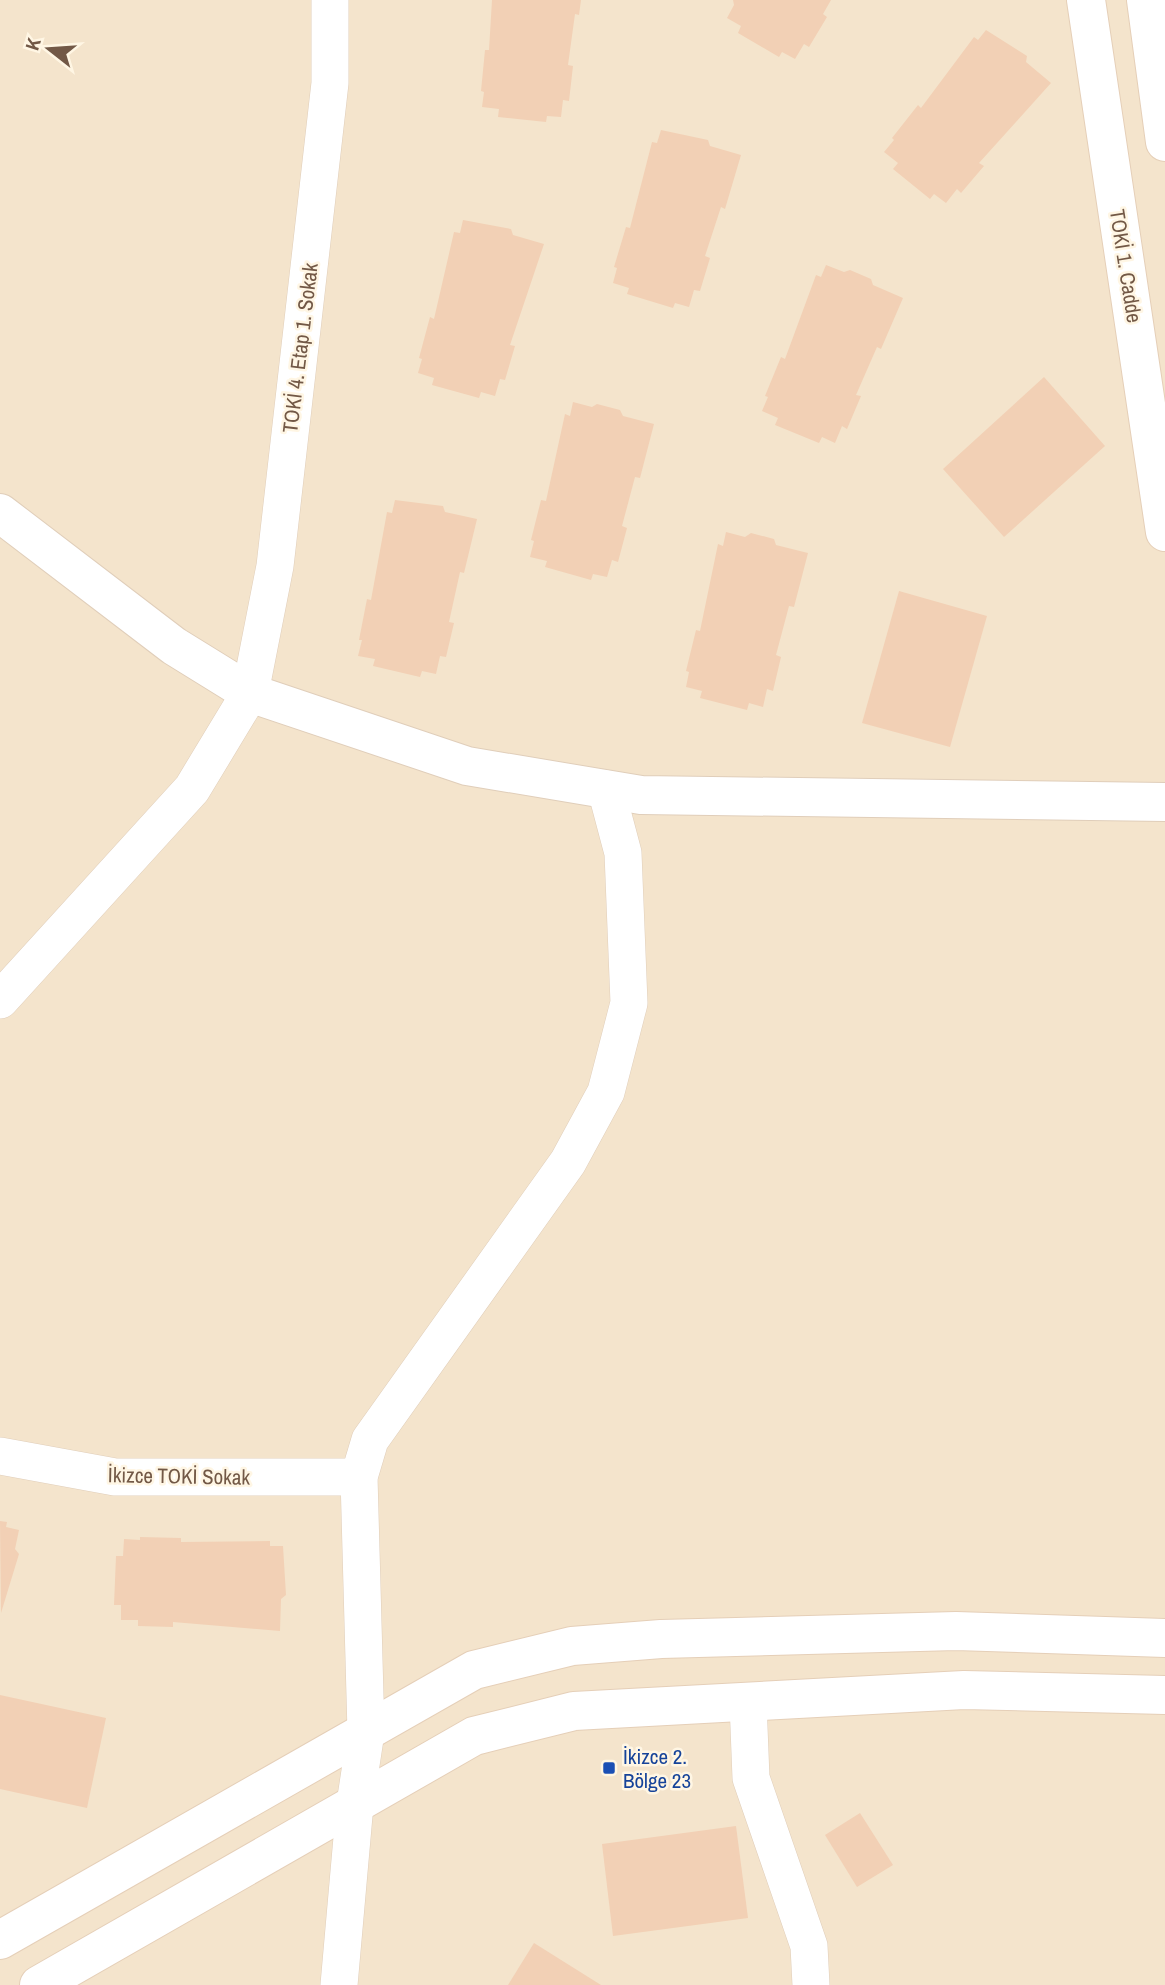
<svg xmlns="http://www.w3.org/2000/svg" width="1165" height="1985" font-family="'Archivo Narrow',sans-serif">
<rect width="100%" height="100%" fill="#fcf2de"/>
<rect fill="#f4e4cc" x="0" y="0" width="1165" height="1985"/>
<g fill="#f2d0b5">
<path d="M492,0H581L579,15L575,14L568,65L573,66L569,101L563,100L561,117L547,116L546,122L498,117L499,109L482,107L484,92L481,91L485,50H489Z"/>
<path d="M733,0H831L823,14L827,17L809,47L804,44L795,59L782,52L779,57L738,33L741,26L727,18L734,5Z"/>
<path d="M986,30L1027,56L1026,62L1051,83L979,163L984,166L961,193L957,189L946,203L934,194L930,199L893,169L898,163L884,152L894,140L892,138L918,105L921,108L974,37L978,40Z"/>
<path d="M661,130L708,140L710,146L741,155L725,209L721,207L705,256L710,258L700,291L694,290L689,307L675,303L673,308L627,294L629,288L613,283L617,268L614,267L626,227L630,228L652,142L657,143Z"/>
<path d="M463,220L511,229L513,235L544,244L510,345L515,346L505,380L500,379L495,396L481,392L479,398L432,385L434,378L418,373L422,359L419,358L430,317L434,319L454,232L460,233Z"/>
<path d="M826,265L844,272L850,270L871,279L873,285L903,298L881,349L877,347L856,395L861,396L847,429L842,426L835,443L822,437L819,443L775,425L778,418L762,411L768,397L765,396L781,357L785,359L816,275L821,277Z"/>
<path d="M1044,377L1105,446L1004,537L943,469Z"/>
<path d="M573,402L592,407L597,404L620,410L623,416L654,424L640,478L635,477L622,526L627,528L618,562L612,560L607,577L593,574L591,580L545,567L547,561L530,557L534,541L531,540L541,500L546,501L565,414L570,416Z"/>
<path d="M395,500L443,506L445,512L477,519L464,573L460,572L449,622L454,623L446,657L440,656L436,674L422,671L420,677L373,666L375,659L358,656L362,640H359L367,599L371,600L387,512L392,513Z"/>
<path d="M726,532L745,537L751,533L774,539L776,545L808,553L794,607L789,606L776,655L781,657L773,691L767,689L763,707L749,703L747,710L700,698L702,691L686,687L689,672L686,671L696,630L700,631L718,544L723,546Z"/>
<path d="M899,591L987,616L950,747L862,723Z"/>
<path d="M0,1521L7,1522L6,1527L19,1530L15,1549L19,1554L1,1613Z"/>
<path d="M140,1537L181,1538V1542L270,1541V1546H283L286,1595L281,1599L280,1631L173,1622V1627L138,1626V1620H121V1605H114L116,1556H123L124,1539L140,1540Z"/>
<path d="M0,1695L106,1718L87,1808L0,1789Z"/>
<path d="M860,1813L893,1865L857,1887L825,1835Z"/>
<path d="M736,1826L748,1918L613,1936L602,1844Z"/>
<path d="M534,1943L601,1985H508Z"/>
</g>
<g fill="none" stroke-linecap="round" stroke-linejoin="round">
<g stroke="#e0ceba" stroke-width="38">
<g id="minor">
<path d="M0,1000L192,789L250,693L275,566L330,83V0"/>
<path d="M0,1456L115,1477H359"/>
<path d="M748,1702L751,1778L809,1946L811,1985"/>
<path d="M339,1985L355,1804L366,1732L359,1477L370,1440L568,1162L606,1092L629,1003L623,853L606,789"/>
</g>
</g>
<g stroke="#e0ceba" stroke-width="40">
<path id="tertiary" d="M0,513L174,646L250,693L467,766L641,795L1165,802"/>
</g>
<g stroke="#e5cfb8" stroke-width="40">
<g id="secondary">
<path d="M1086,0L1165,532"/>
<path d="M1146,0L1165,142"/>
<path d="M0,1940L474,1670L572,1646L661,1639L956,1631L1165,1638"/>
<path d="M39,1985L474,1736L574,1711L964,1690L1165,1695"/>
</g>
</g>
<use href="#minor" stroke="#fff" stroke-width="37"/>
<use href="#tertiary" stroke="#fff" stroke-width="38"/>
<use href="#secondary" stroke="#fff" stroke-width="38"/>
</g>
<rect fill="#1a4fb4" stroke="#fff6e4" stroke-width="2.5" x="602" y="1761" width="14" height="14" rx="3.5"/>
<g text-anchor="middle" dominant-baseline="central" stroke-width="5" stroke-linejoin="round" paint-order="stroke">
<g font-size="21" fill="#725846" stroke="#fff6e4">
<text transform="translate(1126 266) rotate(81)">TOKİ 1. Cadde</text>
<text transform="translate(300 348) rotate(-83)">TOKİ 4. Etap 1. Sokak</text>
<text transform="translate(179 1476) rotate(1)">İkizce TOKİ Sokak</text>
</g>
<g font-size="21" fill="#164399" stroke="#fff6e4" text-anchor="start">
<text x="623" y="1756">İkizce 2.<tspan x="623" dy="24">Bölge 23</tspan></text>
</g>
</g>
<g transform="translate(49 49) rotate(287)" stroke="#fff6e4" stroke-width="5" paint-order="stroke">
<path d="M0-5L12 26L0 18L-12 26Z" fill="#725846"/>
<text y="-10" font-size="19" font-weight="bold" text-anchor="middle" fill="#725846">K</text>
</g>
</svg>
